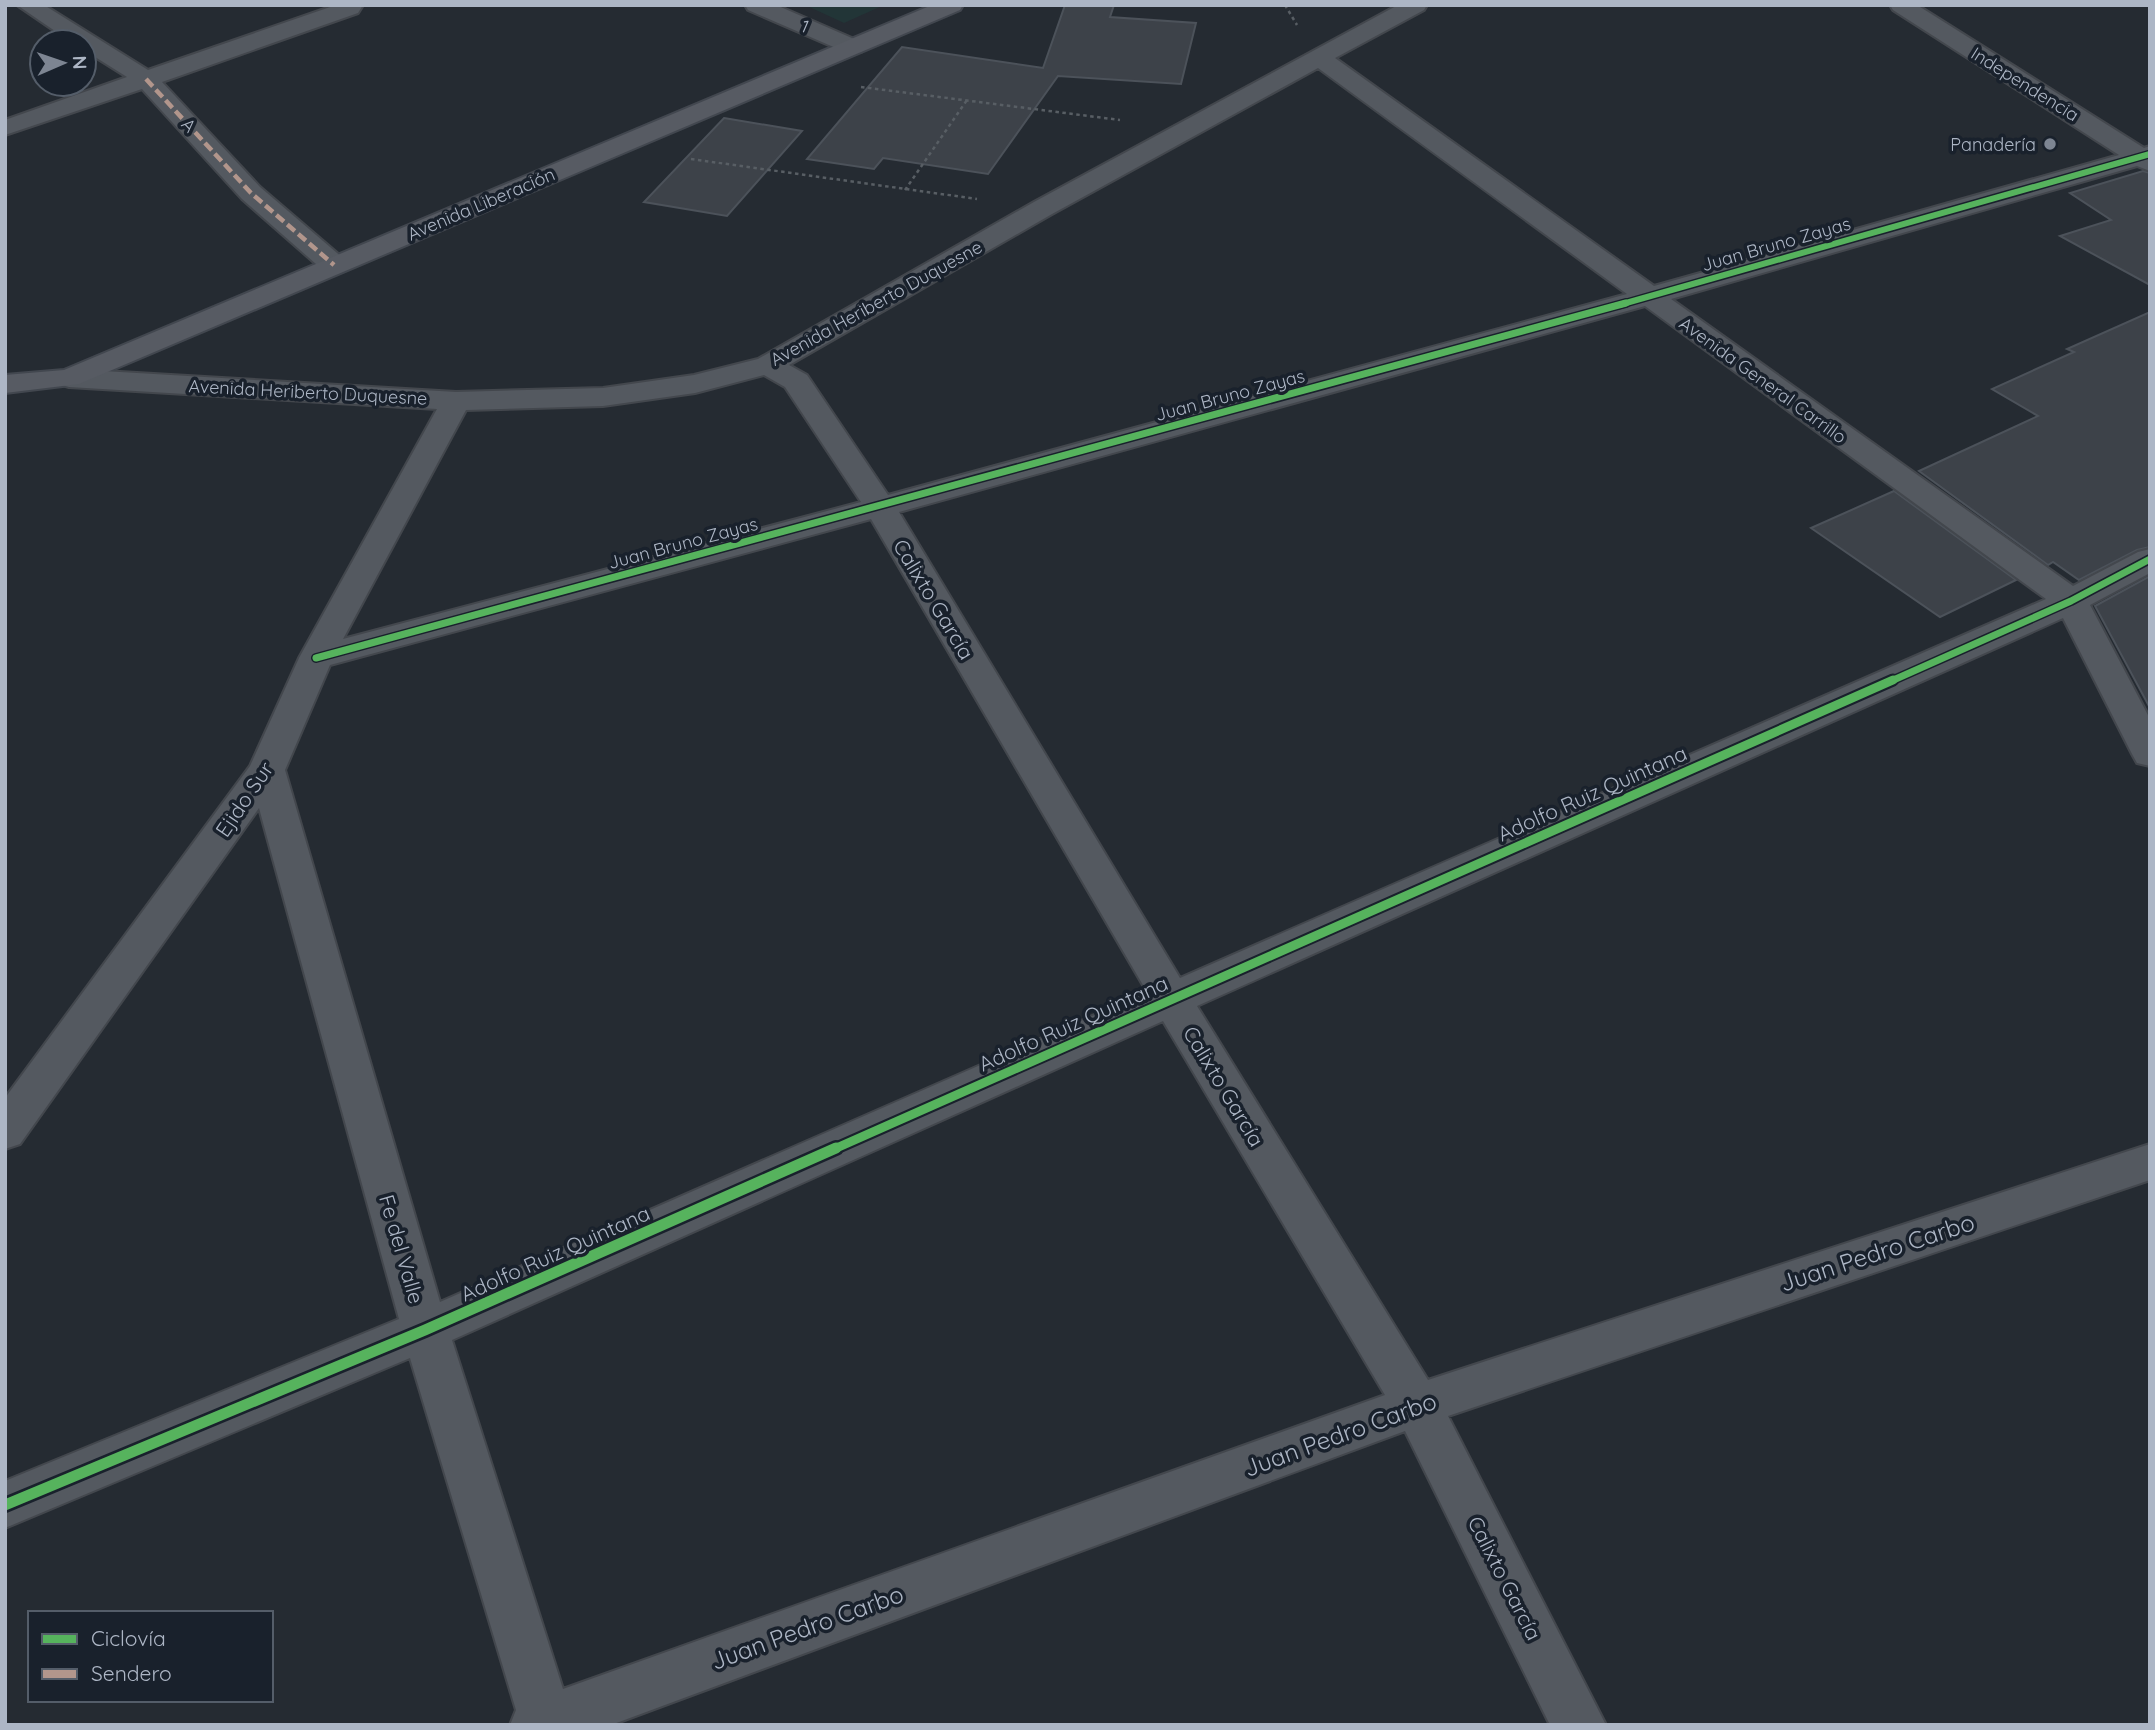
<svg xmlns="http://www.w3.org/2000/svg" width="2155" height="1730" font-family="Quicksand,sans-serif">
<rect width="100%" height="100%" fill="#252b32"/>
<path fill="#223537" d="M805,5H884L844,23Z"/>
<g fill="#3d4249" stroke="#4c525a" stroke-width="2">
<path d="M1065,5H1114L1110,17L1196,23L1181,84L1058,76L988,174L883,158L874,169L807,159L902,47L1043,68Z"/>
<path d="M724,118L802,131L727,216L644,202Z"/>
<path d="M2143,171L2150,173V285L2060,236L2111,220L2070,193Z"/>
<path d="M2150,312V547L2137,550L2079,580L2053,562L2048,565L1919,471L2038,416L1992,389L2074,352L2067,349Z"/>
<path d="M1894,491L2016,580L1940,617L1811,528Z"/>
<path d="M2150,576V708L2095,606Z"/>
</g>
<g fill="none" stroke-linecap="round" stroke-linejoin="round">
<g stroke="#43474d" stroke-width="4">
<g id="minor">
<path d="M17,5H44L148,70L336,5H363L358,13L162,82L260,187L344,259L348,265L344,271L334,273L324,271L242,199L142,89L5,135V120L127,77L84,50V42H71Z"/>
<path d="M745,5H776L861,42L865,47L861,52H845L748,10Z"/>
<path d="M1398,5H1427L1424,10L1335,58L1654,286L2119,155L1893,10L1890,5H1917L2144,148L2150,146V171L2137,166L1671,299L2073,586L2138,552L2150,549V573L2090,605L2150,719V766L2137,763L2132,754L2063,618L1197,1006L1428,1380L2150,1144V1180L1448,1416L1606,1725H1550L1405,1431L611,1725H510L516,1710L410,1358L5,1528V1481L399,1319L259,808L20,1144L5,1149V1098L250,766L299,658L437,409L69,387L59,384L54,378L59,372L69,369L456,392L603,388L694,375L758,359L1034,202ZM1318,68L1627,294L888,495L807,375L789,365L1052,214ZM1645,306L2046,599L1180,978L899,512ZM764,375L785,387L861,502L343,639L466,410L603,406L695,393ZM871,519L1147,992L440,1302L285,770L330,665ZM1163,1021L1385,1395L563,1689L452,1340Z"/>
</g>
</g>
<g stroke="#42474f" stroke-width="4">
<path id="major" d="M932,5H963L960,10L79,384L5,393V375L64,370Z"/>
</g>
<g stroke="#585e64" stroke-width="2.5" stroke-dasharray="3.5 3.5" stroke-linecap="butt">
<path d="M1285,5L1297,25"/>
<path d="M861,87L1120,120"/>
<path d="M691,159L977,199"/>
<path d="M905,190L967,100"/>
</g>
<use href="#minor" fill="#545960" fill-rule="evenodd"/>
<use href="#major" fill="#575b63" fill-rule="evenodd"/>
<path stroke="#b2968c" stroke-width="4.5" stroke-dasharray="10 4.5" stroke-linecap="butt" d="M146,79L251,193L334,265"/>
<g stroke="#19212c" stroke-width="9">
<path id="cycleway-far3" d="M1619,305L2150,154"/>
</g>
<g stroke="#19212c" stroke-width="10">
<g id="cycleway-far2">
<path d="M316,658L1626,303"/>
<path d="M1889,682L2071,601L2150,559"/>
</g>
</g>
<g stroke="#19212c" stroke-width="13">
<path id="cycleway-far1" d="M832,1150L1893,680"/>
</g>
<g stroke="#19212c" stroke-width="16">
<path id="cycleway" d="M5,1505L425,1330L836,1148"/>
</g>
<use href="#cycleway-far3" stroke="#56b35d" stroke-width="6"/>
<use href="#cycleway-far2" stroke="#56b35d" stroke-width="7"/>
<use href="#cycleway-far1" stroke="#56b35d" stroke-width="9"/>
<use href="#cycleway" stroke="#56b35d" stroke-width="11"/>
</g>
<circle fill="#7d8592" stroke="#19212c" stroke-width="2.5" cx="2050" cy="144" r="7"/>
<g text-anchor="middle" dominant-baseline="central" stroke-width="7" stroke-linejoin="round" paint-order="stroke">
<g font-size="18" fill="#adb6c5" stroke="#19212c">
<text transform="translate(805 26) rotate(23)">1</text>
<text transform="translate(2025 84) rotate(32)">Independencia</text>
<text transform="translate(189 125) rotate(47)">A</text>
<text transform="translate(481 204) rotate(-23)">Avenida Liberación</text>
<text transform="translate(1776 244) rotate(-16)">Juan Bruno Zayas</text>
<text transform="translate(876 303) rotate(-29)">Avenida Heriberto Duquesne</text>
<text transform="translate(1763 380) rotate(36)">Avenida General Carrillo</text>
<text transform="translate(308 392) rotate(3)">Avenida Heriberto Duquesne</text>
<text transform="translate(1230 395) rotate(-15)">Juan Bruno Zayas</text>
<text transform="translate(683 543) rotate(-15)">Juan Bruno Zayas</text>
</g>
<g font-size="18" fill="#adb6c5" stroke="#19212c" text-anchor="end">
<text x="2036" y="144">Panadería</text>
</g>
<g font-size="21" fill="#adb6c5" stroke="#19212c">
<text transform="translate(934 599) rotate(59)">Calixto García</text>
<text transform="translate(1592 793) rotate(-24)">Adolfo Ruiz Quintana</text>
<text transform="translate(244 799) rotate(-56)">Ejido Sur</text>
<text transform="translate(1073 1023) rotate(-24)">Adolfo Ruiz Quintana</text>
<text transform="translate(1224 1086) rotate(59)">Calixto García</text>
<text transform="translate(402 1249) rotate(74)">Fe del Valle</text>
<text transform="translate(555 1253) rotate(-24)">Adolfo Ruiz Quintana</text>
<text transform="translate(1505 1578) rotate(63)">Calixto García</text>
</g>
<g font-size="24" fill="#adb6c5" stroke="#19212c">
<text transform="translate(1877 1252) rotate(-18)">Juan Pedro Carbo</text>
<text transform="translate(1340 1434) rotate(-20)">Juan Pedro Carbo</text>
<text transform="translate(807 1627) rotate(-20)">Juan Pedro Carbo</text>
</g>
</g>
<rect width="2155" height="1730" fill="none" stroke="#adb6c5" stroke-width="14"/>
<rect x="28" y="1611" width="245" height="91" fill="#19212c" stroke="#545d69" stroke-width="2"/>
<rect x="42" y="1634" width="35" height="10" fill="#56b35d" stroke="#545d69" stroke-width="2"/>
<text x="91" y="1646" font-size="21" fill="#adb6c5">Ciclovía</text>
<rect x="42" y="1669" width="35" height="10" fill="#b2968c" stroke="#545d69" stroke-width="2"/>
<text x="91" y="1681" font-size="21" fill="#adb6c5">Sendero</text>
<g transform="translate(63 63) rotate(88)"><circle r="33" fill="#19212c" stroke="#545d69" stroke-width="2"/>
<path d="M0-5L12 26L0 18L-12 26Z" fill="#7d8592"/>
<text y="-10" font-size="19" font-weight="bold" text-anchor="middle" fill="#adb6c5">N</text>
</g>
</svg>
